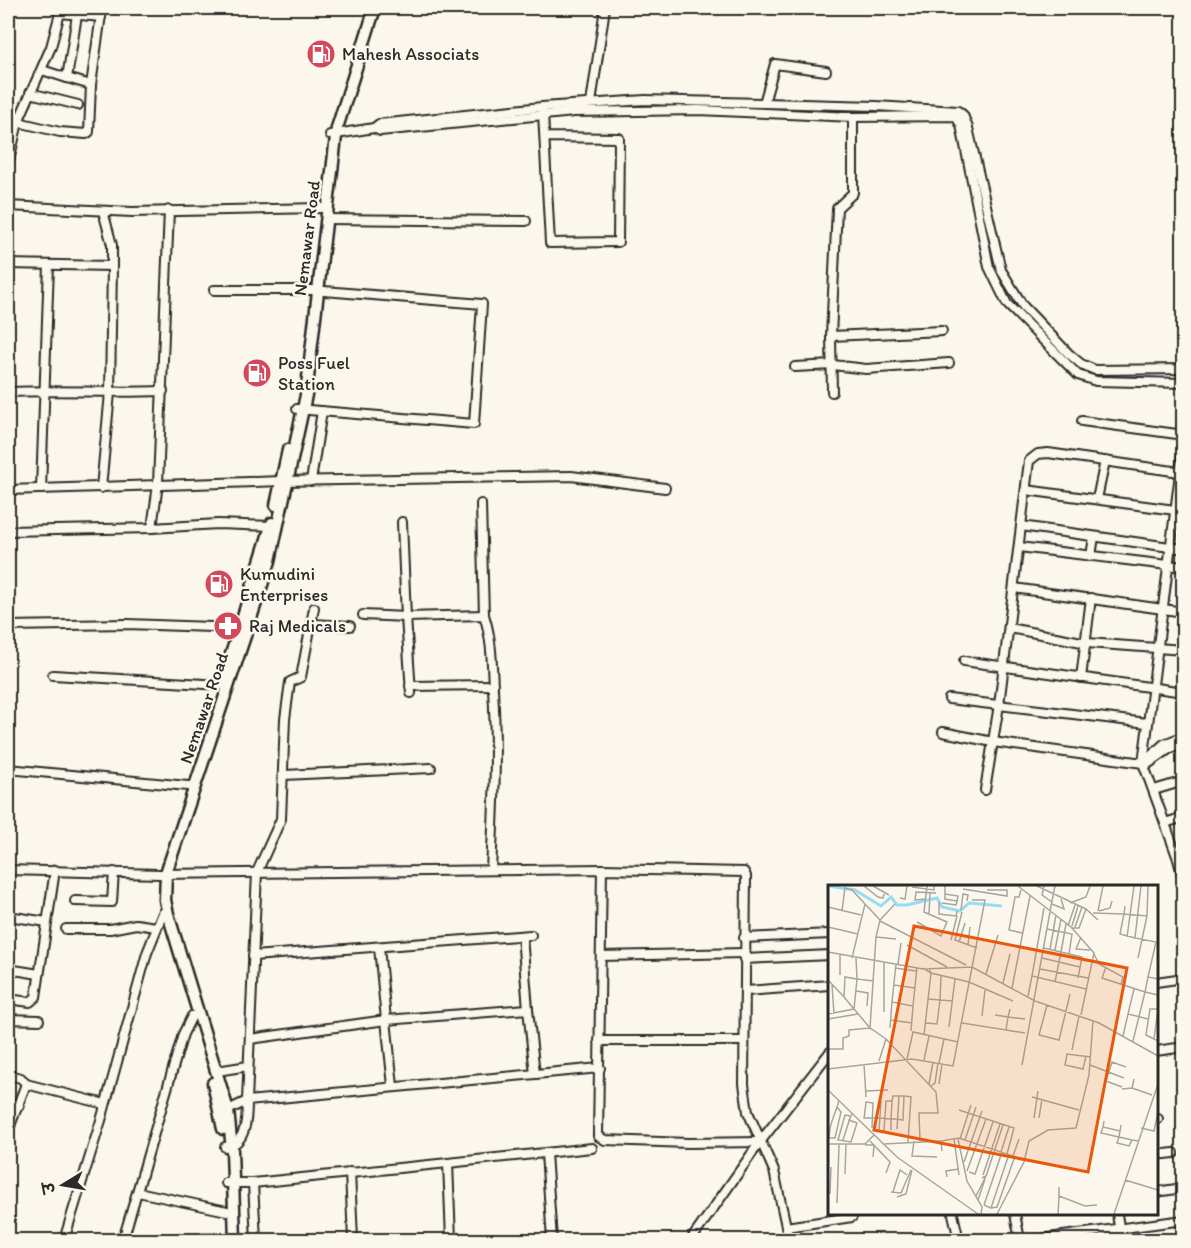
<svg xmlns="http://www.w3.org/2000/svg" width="1191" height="1248" font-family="Itim,'Playpen Sans Deva',sans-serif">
<rect width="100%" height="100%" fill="#fbf7ec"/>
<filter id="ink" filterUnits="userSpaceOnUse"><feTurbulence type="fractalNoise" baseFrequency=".0167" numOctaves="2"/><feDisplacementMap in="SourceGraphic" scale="12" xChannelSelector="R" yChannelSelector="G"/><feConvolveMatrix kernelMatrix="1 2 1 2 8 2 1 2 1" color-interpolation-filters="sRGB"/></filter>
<g filter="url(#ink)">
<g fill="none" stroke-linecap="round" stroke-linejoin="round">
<g stroke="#2b2b2b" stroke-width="12">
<g id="minor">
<path d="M77,15L67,78L91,85"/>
<path d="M42,70L67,78"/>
<path d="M30,93L78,105"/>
<path d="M591,103L605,8"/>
<path d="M764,103L775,64L826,71"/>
<path d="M543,113L550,243L618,242L619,138L545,137"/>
<path d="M18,122L60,132L86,134L89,132L91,85L102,8"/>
<path d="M374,128L380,131L574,112L698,110L853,117L952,116L956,117L961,125L989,267L1007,304L1078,375L1096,381L1184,383"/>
<path d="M330,135L374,128L379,124L542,107L645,100L876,106L958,111L963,115L968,128L1001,270L1023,306L1068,353L1081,364L1095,370L1184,369"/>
<path d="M8,165L18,122L51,47L60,13L101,17"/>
<path d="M8,206L132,212L321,208"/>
<path d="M326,219L526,221"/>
<path d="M8,264L112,266"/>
<path d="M214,290H312L482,304L474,424L297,409"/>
<path d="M831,336L942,331"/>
<path d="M795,367L833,365L866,369L949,363"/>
<path d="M8,392C59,390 111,393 163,391"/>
<path d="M832,392L831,336L837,208L853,193V117"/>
<path d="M1082,421L1184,435"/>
<path d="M1184,442L1143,763L1178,859L1184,857"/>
<path d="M311,481L322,411"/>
<path d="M101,488L110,393L112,266V245L103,211"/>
<path d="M41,489L49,265"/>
<path d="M8,490L282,481L571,476L665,488"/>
<path d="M1026,490L1175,510"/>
<path d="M1097,499L1105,461"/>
<path d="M481,504L484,615"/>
<path d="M1021,526L1184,549"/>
<path d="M152,528L218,524L271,526"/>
<path d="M8,531L152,528L158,484L169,210"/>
<path d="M1019,547L1184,567"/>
<path d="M1091,556L1094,537"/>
<path d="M1014,588L1184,612"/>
<path d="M363,615L406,617L402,522"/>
<path d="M312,624L350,626"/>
<path d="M8,626L127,624L240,628"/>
<path d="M1009,628L1087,643L1184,650"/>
<path d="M964,661L1184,692"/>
<path d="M53,675L222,685"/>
<path d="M1081,678L1091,598"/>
<path d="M410,686L493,685"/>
<path d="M411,693L406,617L484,615C492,639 492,664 493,689C497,750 494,810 491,870"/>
<path d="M949,699L1147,723"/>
<path d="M943,732L993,742L1143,763L1164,744L1184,736"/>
<path d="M1145,766L1169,749L1184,744"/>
<path d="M8,769L188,786"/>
<path d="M284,775L431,768"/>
<path d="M985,790L999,705L1029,461L1038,454L1048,453L1180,472"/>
<path d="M1154,790L1184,781"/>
<path d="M1165,823L1184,817"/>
<path d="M1178,859L1184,882"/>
<path d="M602,869L598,1136L605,1140L688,1143L760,1142"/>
<path d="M8,870L160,874L602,869L744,872L746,876L744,1084L748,1112L774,1171L789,1240"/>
<path d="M75,901L112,902L114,872"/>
<path d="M8,916L47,922"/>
<path d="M66,929H110L136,924L156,927"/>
<path d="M522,936L528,1009"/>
<path d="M744,938L830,934"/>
<path d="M253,956L531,935"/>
<path d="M601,956L744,953"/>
<path d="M744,959L830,955"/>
<path d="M8,969L39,974"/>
<path d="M1156,982L1184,978"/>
<path d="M745,991L830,985"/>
<path d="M8,999L30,1002L36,997L55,870"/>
<path d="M8,1019L39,1020"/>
<path d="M250,1039L386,1020L379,947"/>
<path d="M599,1041H744"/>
<path d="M1156,1051L1184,1047"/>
<path d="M217,1071L248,1066"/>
<path d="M8,1075L21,1078L26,1084L8,1131"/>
<path d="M26,1084L105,1104"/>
<path d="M393,1086L386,1020L528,1009L535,1074"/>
<path d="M8,1104L19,1106"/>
<path d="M224,1112L247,1101L257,872L281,819L285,719L290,682L301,677L314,608"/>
<path d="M1156,1119H1158"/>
<path d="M225,1147C247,1144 247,1118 247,1101L600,1068"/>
<path d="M546,1153L552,1240"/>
<path d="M1156,1155L1174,1153"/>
<path d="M350,1172L353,1240"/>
<path d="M226,1183H253L448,1163"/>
<path d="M253,1183L256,1240"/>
<path d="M138,1192L227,1211"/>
<path d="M1156,1192L1183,1188"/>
<path d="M953,1214L959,1240"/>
<path d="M1015,1214L1020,1240"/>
<path d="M1117,1214L1121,1240"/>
<path d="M786,1227L852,1217"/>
<path d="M64,1240L102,1117L147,953L163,913"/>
<path d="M123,1240L183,1034L192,1016"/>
<path d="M451,1240L448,1163L592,1148"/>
<path d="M691,1240L760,1142L830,1052"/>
<path d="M1033,1240L1184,1220"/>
</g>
</g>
<g stroke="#2b2b2b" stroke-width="15">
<g id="highway">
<path d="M276,505L288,450"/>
<path d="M223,680L272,523"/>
<path d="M213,1083L223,1129"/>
<path d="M235,1240L232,1150L228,1110L168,914L165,900L166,873L270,561L306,395L337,128L375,8"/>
</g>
</g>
<use href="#minor" stroke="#fbf7ec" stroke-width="8"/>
<use href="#highway" stroke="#fbf7ec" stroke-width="10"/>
</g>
</g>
<defs>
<g id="fuel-disc" transform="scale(1.5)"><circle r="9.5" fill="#d1495b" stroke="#fbf7ec"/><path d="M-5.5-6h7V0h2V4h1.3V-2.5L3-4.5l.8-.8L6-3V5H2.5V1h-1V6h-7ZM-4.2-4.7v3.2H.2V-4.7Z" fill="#fff"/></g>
<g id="pharmacy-disc" transform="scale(1.5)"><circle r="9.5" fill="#d1495b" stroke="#fbf7ec"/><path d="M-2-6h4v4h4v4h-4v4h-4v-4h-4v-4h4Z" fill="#fff"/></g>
</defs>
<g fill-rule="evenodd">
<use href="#fuel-disc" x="321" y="54"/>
<use href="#fuel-disc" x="257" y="373"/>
<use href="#fuel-disc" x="219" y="584"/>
<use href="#pharmacy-disc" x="228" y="626"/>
</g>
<g text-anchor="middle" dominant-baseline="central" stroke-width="5" stroke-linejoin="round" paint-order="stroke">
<g font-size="18" fill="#2b2b2b" stroke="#fbf7ec" text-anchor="start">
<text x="342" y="54">Mahesh Associats</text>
<text x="278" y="363">Poss Fuel<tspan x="278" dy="21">Station</tspan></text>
<text x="240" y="574">Kumudini<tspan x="240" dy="21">Enterprises</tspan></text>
<text x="249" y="626">Raj Medicals</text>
</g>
<g font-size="18" fill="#2b2b2b" stroke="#fbf7ec">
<text transform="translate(307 238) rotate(-83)">Nemawar Road</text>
<text transform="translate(204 708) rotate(-71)">Nemawar Road</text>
</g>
</g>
<g transform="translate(828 885)">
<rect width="330" height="330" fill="#fbf7ec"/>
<path fill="none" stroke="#95dcf7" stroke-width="3" d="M0,1L27,5L53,21L63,12L69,20H79L109,13L114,22L132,26L141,18L174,21"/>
<path fill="none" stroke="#a8a59f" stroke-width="1.5" d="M36,1L50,12L55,13L56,9M45,1L61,10M190,1L243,42L266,68L253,130M209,1L258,24L270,35M216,1L214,10L224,17M313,1L307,53L328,57L320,92L330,94M84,2L106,5V1M17,3L24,5L37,19M135,4L179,11V5H159M193,5L191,12H187L181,45L194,48M117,9L130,11L129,16M72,13L77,14L79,1M98,14L87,15L88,7L108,8M111,17V29L128,31L129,26M114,18L128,20L129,16L117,14V1M242,18L258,12L262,1M224,19L236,24L233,14M297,21L296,29L319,31L320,1M0,22L33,30M216,23L204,91L258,104M133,25L135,9L140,10L139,16M14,26L17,2M222,26L227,1M270,26L275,1M271,26L282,23L284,16M134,27L127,55L149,63M265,28L296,29L292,49L307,53M101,29L102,8M52,36L138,80M89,37L113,51L119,37L96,27L99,1M240,41L247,20M244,41L250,21M0,42L30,49M247,42L254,22M244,43H251L258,24M219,44L244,49L241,69M48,52L68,54M253,52L248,64L262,65M299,52L306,1M123,55L129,31M131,57L137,38M79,60L119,82M140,60L142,42M216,63L233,67L238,39M222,64L228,30M227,65L233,34M0,67L95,84L144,82L207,116L271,138L330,171M266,69L271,79L295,92L293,99M24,73L37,19L52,35M214,73L252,82M310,73L319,31M56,78V127M70,79L73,58M278,82L274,93L317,107L320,92M67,83L88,86M95,83L103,88L96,150M101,83L103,88L141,97L185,116M212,84L260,93M158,89L170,50M12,90V70M113,91L112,115L125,116M0,95L16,112L17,92L29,94L28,73M227,97L233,67L254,72L250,93M175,98L182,69M4,100L6,129M66,100L87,103M184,103L202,11M306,104L300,129L320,134M28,106L40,108L39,121M200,111L204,91M16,112L42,143L48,52L52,35L67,19M64,117L68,79M219,120L211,150L231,155L242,109M85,121L89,82M182,124L180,132L197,134M330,124H322L318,150L330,156M0,129L26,124L29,94L46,96M154,131L157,105M0,134L30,129M63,135L84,138M98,138L109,139L112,115L100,114M134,138L178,145L180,132L167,130M121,142L127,94M62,143L64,117L85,121L83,146M178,145L197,148M295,151L300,129M326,154L330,124M305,156L317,107L330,110M0,164H15V153L21,151V145L42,143L58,154L108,207L110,228H91L92,256M244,165L251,131M258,171L255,184L237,180L239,169L263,172M79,174L85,147L130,157M96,175L101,151M51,176L58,154M111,178L116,154M36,179L38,212M194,180L222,27M262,180L296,193M0,184L84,174L125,181L157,15H144M101,199L105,177M111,199L114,179M103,201L107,198L110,178M294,202L278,196L284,177L298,182M304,203L324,210M294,204L304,203L306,194M0,205L69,272L150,329M37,206L60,205M77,211L83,212L80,257M204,212L251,225M9,222L13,227L7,253H1L2,243L4,236L9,222L10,219L11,215M131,225L186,243L179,269M22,231L17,230L10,255L23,257L29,238L21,235L24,229M37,233H52L63,234H69L75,235L76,211H65L64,216L63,234V245M206,233L210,206M211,233L214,214M36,234L38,217L45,218L44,243M276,236L275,242L292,246M275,242L273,248L291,252L293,240M313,243L326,246L330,227M69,244L71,211M51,246L53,216M56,246L58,216H64M126,254L131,290M130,254L139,296L154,322L153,329M132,254L143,220M15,255L22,233M137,255L148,222M304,255L291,252L289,258L301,261L304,255L310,256M42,256L62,277L58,288M86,256L84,271L109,272M0,259H37L46,250M56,259L113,256M37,260H46L45,272M114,266L113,256L131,253L191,273M173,267L181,242M185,271L191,254M136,277L154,226M139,286L158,234M141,287L147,289L165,237M17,289L18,259M155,290L172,239M158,291L175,240M119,292L118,286L131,284M297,295L330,305M231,302V311L257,321L269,320M63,307L73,308L83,285M65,307L72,285L79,290M2,309L3,282M148,311L158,291L154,293M69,312L78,309L84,285M150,315L157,294M9,318L11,260M156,320L163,323L181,269M156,320L174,267M163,323L169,322L187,271M169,329L196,277L201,256L220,245L248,243L261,190L265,135M230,329L231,311M286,329L330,199"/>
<path fill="#e8590c" fill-opacity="0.15" stroke="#e8590c" stroke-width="3" d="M86,41L299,83L260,287L46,245Z"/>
<rect width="330" height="330" fill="none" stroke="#2b2b2b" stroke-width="3"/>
</g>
<rect width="1191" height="1248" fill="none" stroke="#fbf7ec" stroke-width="30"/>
<rect x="15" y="15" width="1161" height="1218" fill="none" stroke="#2b2b2b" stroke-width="2" filter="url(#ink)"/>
<g transform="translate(63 1185) rotate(259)" stroke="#fbf7ec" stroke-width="4.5" paint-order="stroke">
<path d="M0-4.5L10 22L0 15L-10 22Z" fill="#2b2b2b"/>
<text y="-9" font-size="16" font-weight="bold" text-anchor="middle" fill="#2b2b2b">उ</text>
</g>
</svg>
